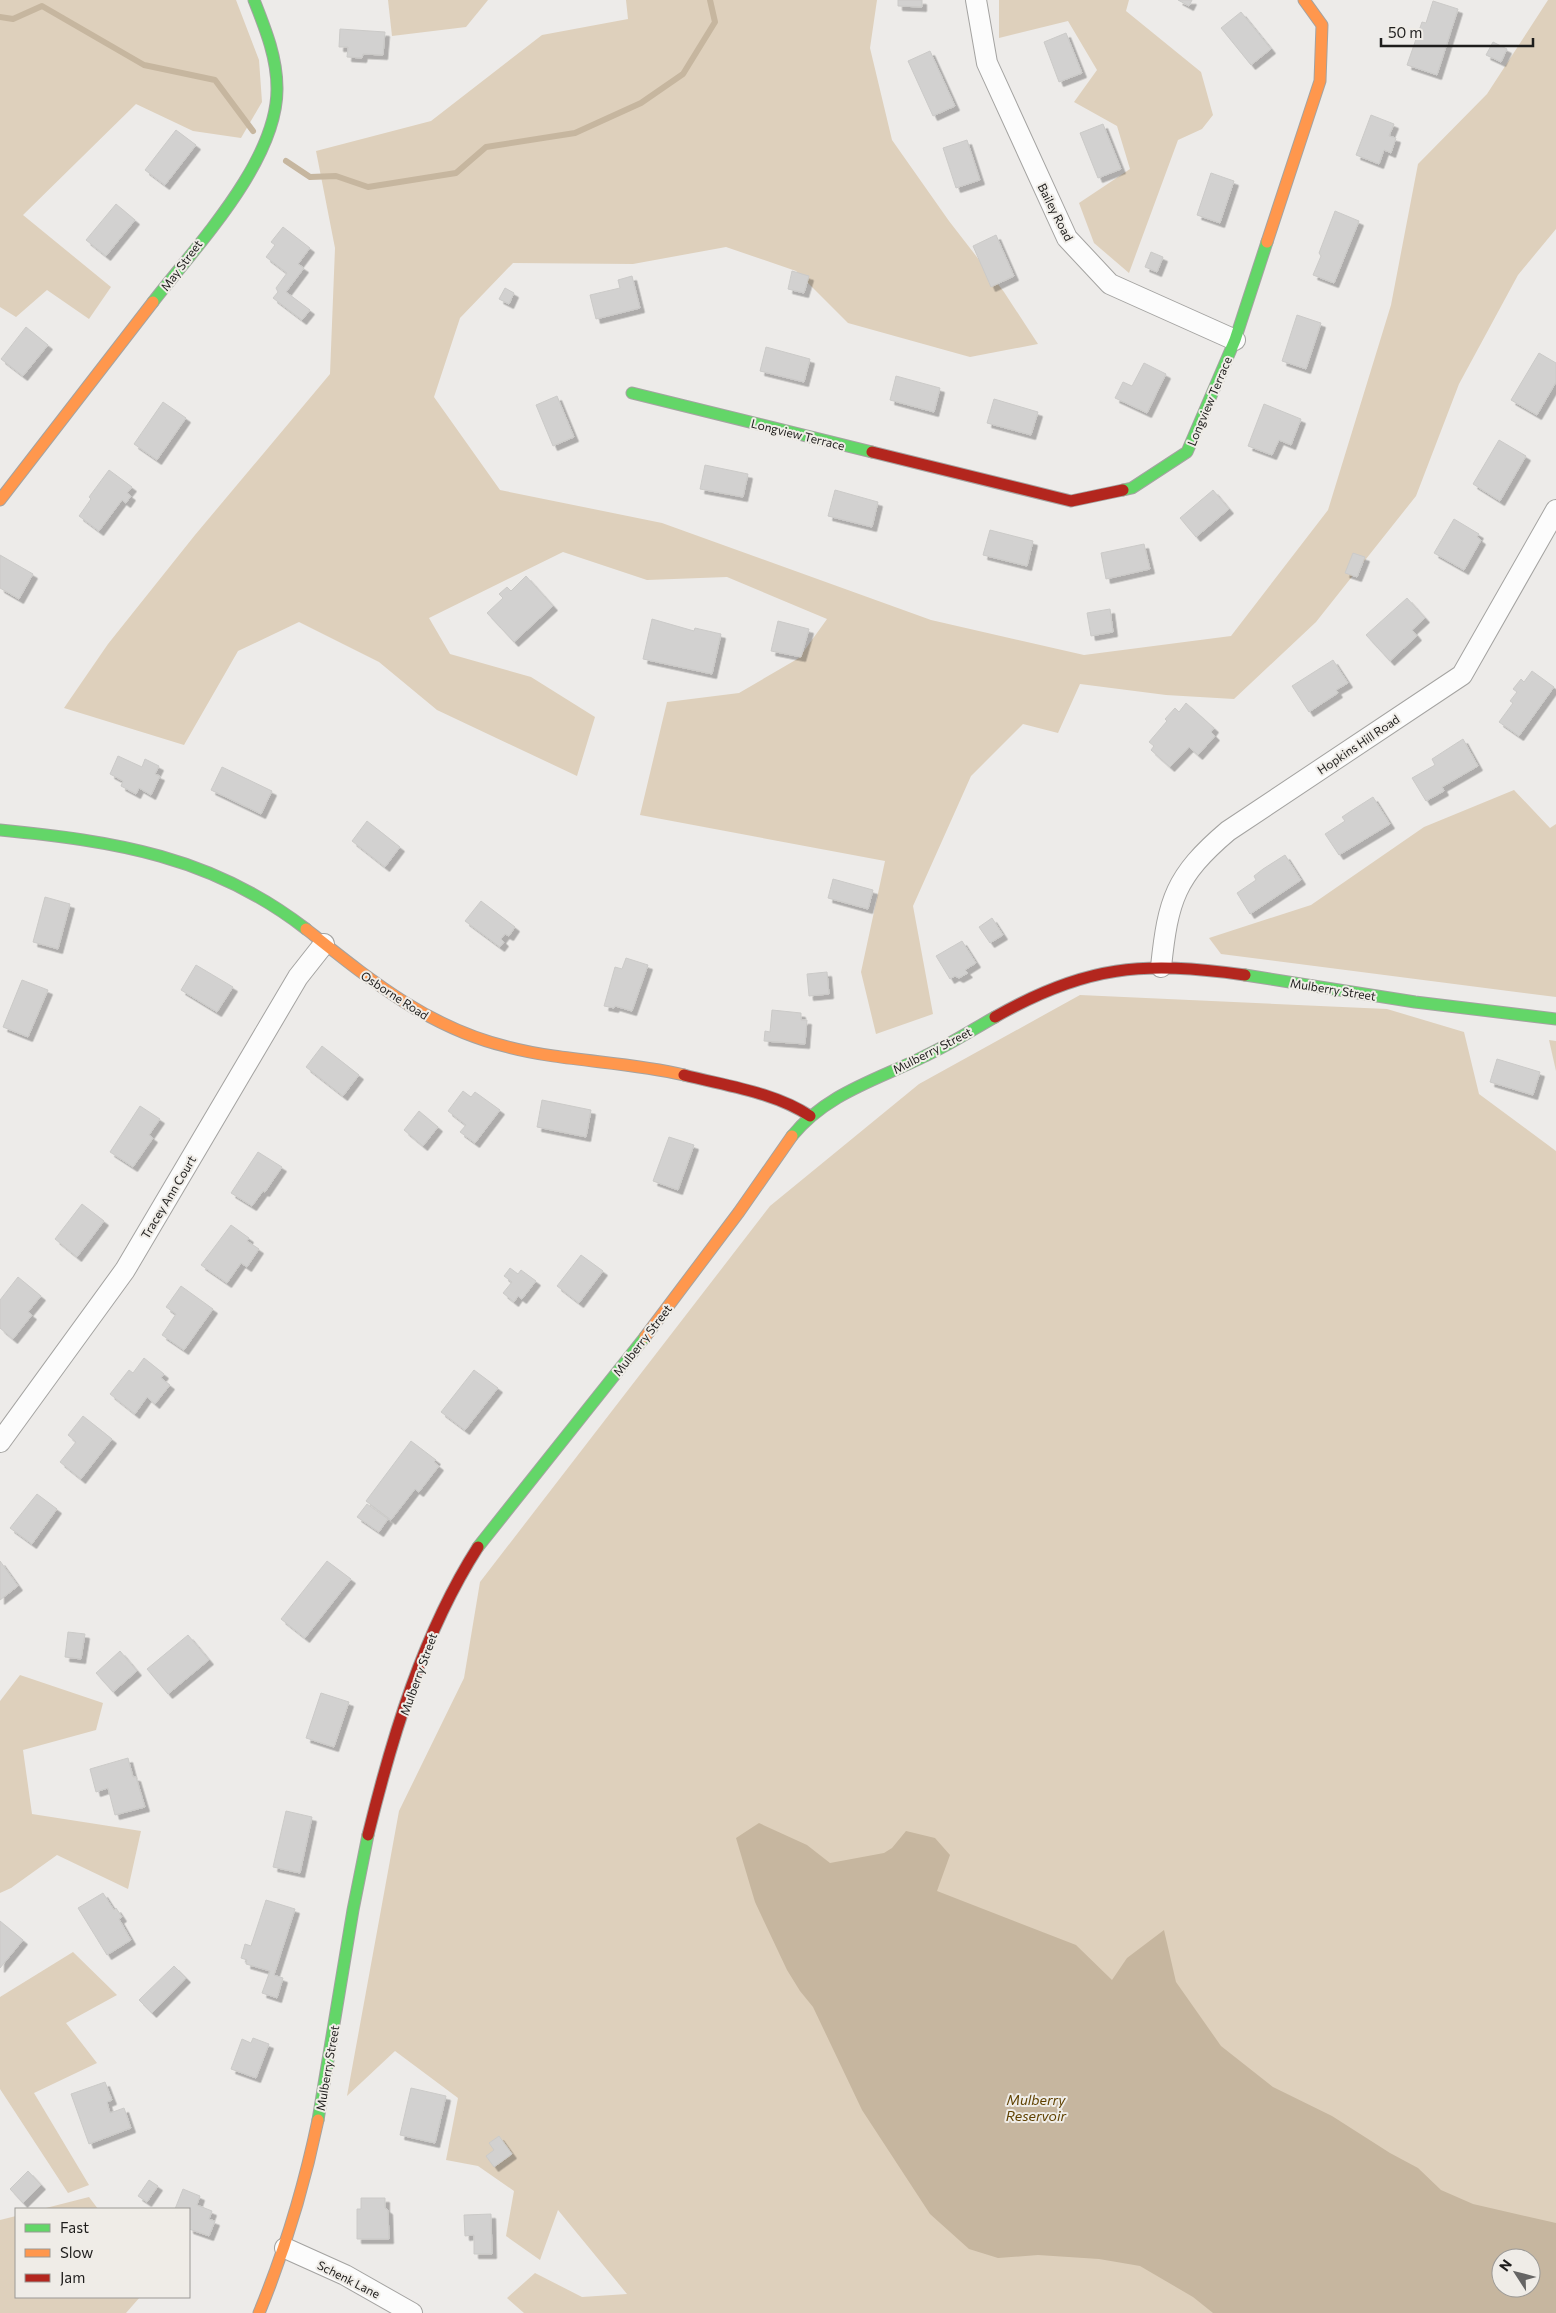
<svg xmlns="http://www.w3.org/2000/svg" width="1556" height="2313" font-family="Commissioner,sans-serif">
<defs>
<filter id="shadow"><feDropShadow dx="4.5" dy="4.5" stdDeviation="0" flood-color="#0004"/></filter>
</defs>
<rect width="100%" height="100%" fill="#edebe9"/>
<g fill="#ded0bc" fill-rule="evenodd">
<path d="M0,0H236L259,60L262,102L241,138L193,131L136,104L23,215L111,287L89,319L47,290L16,317L0,307Z"/>
<path d="M388,0H488L466,27L392,36Z"/>
<path d="M626,0H877L870,48L892,140L949,221L1004,292L1038,344L970,357L848,323L796,271L726,247L633,264L513,263L460,318L434,397L500,490L662,523L931,620L1084,655L1231,636L1328,510L1391,305L1418,164L1487,94L1548,0H1556V229L1518,275L1459,384L1416,496L1316,622L1234,699L1166,695L1080,684L1058,733L1023,724L971,776L913,906L933,1014L876,1034L861,972L885,861L640,815L667,702L739,693L799,658L827,619L727,577L647,580L563,552L429,618L450,654L531,677L595,717L577,776L437,710L379,662L299,622L238,651L184,745L64,708L108,644L195,535L330,374L335,248L316,151L431,121L542,35L628,19Z"/>
<path d="M999,0H1129L1126,11L1201,72L1213,115L1202,129L1178,140L1129,273L1094,243L1079,203L1130,169L1117,126L1074,102L1097,70L1068,21L999,38Z"/>
<path d="M1514,790L1550,828L1556,824V997L1221,954L1209,938L1311,905L1424,827Z"/>
<path d="M1080,995L1387,1009L1464,1032L1479,1094L1556,1151V2313H524L507,2298L535,2273L582,2297L627,2294L558,2210L540,2260L506,2236L514,2191L478,2166L446,2160L458,2098L395,2051L347,2096L399,1811L464,1678L480,1582L770,1206L919,1084ZM1501,2258H1531V2288H1501Z"/>
<path d="M1549,1040L1556,1041V1071Z"/>
<path d="M20,1675L103,1703L96,1730L23,1750L32,1814L141,1831L128,1889L57,1855L11,1888L0,1893V1701Z"/>
<path d="M73,1952L117,1995L66,2023L97,2063L34,2093L89,2185L68,2193L0,2089V1997Z"/>
<path d="M89,2197L98,2209H42Z"/>
<path d="M16,2216V2297H140L126,2313H0V2220Z"/>
</g>
<path fill="#c6b69f" fill-rule="evenodd" d="M759,1823L807,1845L830,1863L884,1853L892,1848L906,1831L935,1838L950,1855L937,1891L1076,1945L1112,1980L1127,1958L1164,1930L1176,1982L1221,2046L1273,2087L1332,2116L1390,2153L1418,2168L1441,2190L1473,2204L1556,2223V2313H1213L1193,2297L1140,2266L1099,2259L1038,2255L998,2258L969,2249L930,2214L862,2110L813,2007L800,1991L787,1970L755,1902L736,1838ZM1501,2258H1531V2288H1501Z"/>
<g fill="none" stroke-linecap="round" stroke-linejoin="round">
<g stroke="#c6b69f" stroke-width="6">
<path d="M0,17L13,19L42,6L144,65L215,80L253,131"/>
<path d="M286,161L310,177L336,176L368,187L456,173L486,147L575,133L641,103L683,74L715,22L710,0"/>
</g>
</g>
<g fill="#d2d1d0" stroke="#cbcac8" filter="url(#shadow)">
<path d="M898,0H922V7L898,6Z"/>
<path d="M1178,0H1192L1189,6Z"/>
<path d="M1433,1L1458,9L1437,75L1407,65L1422,22L1426,23Z"/>
<path d="M1241,12L1271,49L1251,65L1221,28Z"/>
<path d="M340,29L385,32L383,55L363,54L362,58L347,57L348,47H339Z"/>
<path d="M1066,33L1082,73L1059,82L1044,42Z"/>
<path d="M1493,42L1507,49L1501,62L1486,55Z"/>
<path d="M930,51L955,106L933,116L908,61Z"/>
<path d="M1371,115L1394,124L1389,136L1396,138L1391,153L1384,150L1379,164L1356,155Z"/>
<path d="M1103,124L1121,169L1098,178L1080,133Z"/>
<path d="M176,130L196,145L165,185L145,170Z"/>
<path d="M967,140L980,180L956,188L943,148Z"/>
<path d="M1211,173L1234,181L1220,223L1197,215Z"/>
<path d="M116,204L135,220L106,256L86,240Z"/>
<path d="M1335,211L1359,221L1334,283L1313,275L1321,256L1319,253Z"/>
<path d="M283,227L310,248L298,264L304,268L286,292L310,310L302,320L273,298L278,292L276,288L287,273L266,257L275,245L271,242Z"/>
<path d="M996,235L1014,276L991,287L973,246Z"/>
<path d="M1151,252L1163,257L1157,272L1145,267Z"/>
<path d="M792,271L809,276L804,293L788,289Z"/>
<path d="M632,276L640,308L596,319L590,295L620,288L618,280Z"/>
<path d="M505,288L514,293L509,304L499,299Z"/>
<path d="M1297,315L1321,323L1306,369L1282,361Z"/>
<path d="M26,327L48,345L23,376L1,359Z"/>
<path d="M766,347L810,359L804,382L760,371Z"/>
<path d="M1539,353L1556,363V382L1537,415L1511,400Z"/>
<path d="M1144,363L1166,374L1147,413L1115,398L1123,382L1132,386Z"/>
<path d="M896,376L940,388L934,412L890,400Z"/>
<path d="M557,396L574,437L553,446L536,405Z"/>
<path d="M994,399L1038,412L1031,435L987,423Z"/>
<path d="M163,402L186,418L157,460L134,444Z"/>
<path d="M1264,404L1301,419L1291,445L1279,440L1272,455L1248,446Z"/>
<path d="M1499,440L1526,456L1500,501L1473,484Z"/>
<path d="M705,465L748,474L743,497L700,489Z"/>
<path d="M109,470L132,487L127,493L131,496L126,503L122,500L99,531L79,516L91,499L89,497Z"/>
<path d="M835,490L878,502L872,527L828,516Z"/>
<path d="M1213,490L1229,509L1196,537L1180,518Z"/>
<path d="M1454,519L1479,534L1477,537L1481,540L1464,570L1434,553Z"/>
<path d="M990,530L1033,541L1027,566L983,555Z"/>
<path d="M1144,544L1150,569L1106,579L1101,553Z"/>
<path d="M1353,553L1365,557L1357,577L1345,573Z"/>
<path d="M0,555L33,574L19,599L0,588Z"/>
<path d="M526,576L553,606L514,642L487,613L503,598L499,594L507,587L511,591Z"/>
<path d="M1407,598L1425,618L1412,630L1417,636L1390,661L1366,635Z"/>
<path d="M1110,609L1113,632L1091,636L1087,613Z"/>
<path d="M652,619L694,631L695,628L721,634L712,674L643,659Z"/>
<path d="M778,621L809,629L801,657L771,651Z"/>
<path d="M1333,660L1348,683L1336,690L1338,693L1309,712L1292,686Z"/>
<path d="M1532,671L1554,687L1519,736L1499,722L1513,703L1510,701L1517,692L1513,689L1521,679L1524,682Z"/>
<path d="M1186,703L1214,728L1211,732L1215,736L1198,755L1189,747L1170,767L1151,750L1154,746L1149,742L1167,721L1165,719L1175,708L1179,712Z"/>
<path d="M1463,739L1478,766L1442,787L1444,791L1426,801L1412,778L1435,765L1432,759Z"/>
<path d="M118,756L142,767L145,759L159,766L155,774L160,776L151,795L139,788L136,794L121,786L123,781L110,774Z"/>
<path d="M222,767L272,791L261,814L211,790Z"/>
<path d="M1373,797L1390,824L1339,855L1325,834L1345,821L1342,817L1351,811Z"/>
<path d="M367,821L400,847L385,867L352,841Z"/>
<path d="M1285,855L1301,880L1250,914L1237,893L1256,880L1254,876L1263,869Z"/>
<path d="M833,879L873,890L868,909L828,898Z"/>
<path d="M45,897L70,904L58,949L33,942Z"/>
<path d="M481,901L515,927L509,936L505,934L501,939L504,942L500,947L465,921Z"/>
<path d="M992,918L1003,935L990,943L979,927Z"/>
<path d="M962,941L976,963L965,970L968,973L959,978L955,976L950,979L936,956Z"/>
<path d="M626,958L648,965L632,1011L615,1006L614,1008L604,1006L615,967L622,969Z"/>
<path d="M196,965L233,987L217,1012L181,990Z"/>
<path d="M827,972L829,994L809,996L807,974Z"/>
<path d="M22,980L48,990L28,1037L3,1027Z"/>
<path d="M772,1010L801,1013V1020H807L805,1044L764,1041L765,1031L770,1032Z"/>
<path d="M322,1046L359,1075L343,1096L306,1067Z"/>
<path d="M1497,1059L1540,1072L1533,1095L1490,1082Z"/>
<path d="M463,1091L471,1097L475,1092L500,1110L475,1143L460,1132L466,1125L448,1111Z"/>
<path d="M542,1100L591,1110L586,1137L537,1127Z"/>
<path d="M140,1106L160,1119L149,1135L153,1138L133,1167L110,1152Z"/>
<path d="M419,1111L438,1127L423,1146L404,1130Z"/>
<path d="M669,1137L694,1145L678,1190L653,1181Z"/>
<path d="M258,1152L282,1167L265,1192L263,1191L252,1206L231,1193Z"/>
<path d="M82,1204L104,1221L77,1257L55,1239Z"/>
<path d="M231,1225L249,1238L247,1241L259,1249L247,1267L241,1263L227,1283L201,1265Z"/>
<path d="M581,1255L603,1271L579,1303L557,1286Z"/>
<path d="M510,1268L518,1274L521,1270L536,1281L522,1299L518,1296L514,1302L503,1293L512,1282L504,1276Z"/>
<path d="M18,1277L41,1296L28,1312L32,1315L13,1339L0,1328V1300Z"/>
<path d="M181,1286L213,1309L184,1350L162,1335L176,1314L166,1307Z"/>
<path d="M144,1358L164,1374L161,1378L170,1385L155,1404L147,1397L135,1414L110,1394L129,1370L133,1373Z"/>
<path d="M474,1370L498,1388L465,1430L441,1412Z"/>
<path d="M83,1416L112,1439L81,1479L60,1462L76,1442L68,1435Z"/>
<path d="M411,1441L436,1460L434,1462L439,1466L419,1492L415,1489L391,1520L366,1501Z"/>
<path d="M37,1494L57,1509L32,1544L10,1528Z"/>
<path d="M367,1504L388,1519L379,1532L357,1517Z"/>
<path d="M0,1561L18,1586L0,1600Z"/>
<path d="M327,1561L351,1579L305,1638L281,1619Z"/>
<path d="M68,1632L85,1634L81,1659L65,1657Z"/>
<path d="M188,1635L209,1660L168,1694L147,1669Z"/>
<path d="M120,1651L137,1671L113,1692L96,1673Z"/>
<path d="M321,1693L349,1702L334,1747L306,1738Z"/>
<path d="M128,1758L133,1777H136L145,1807L115,1815L108,1788L96,1792L90,1769Z"/>
<path d="M286,1811L312,1817L300,1873L273,1867Z"/>
<path d="M103,1893L114,1910L116,1908L122,1917L119,1919L131,1940L107,1955L78,1908Z"/>
<path d="M266,1900L295,1909L274,1975L283,1978L277,1998L262,1993L270,1971L246,1964L247,1960L241,1958L245,1944L251,1946Z"/>
<path d="M0,1921L23,1940L0,1968Z"/>
<path d="M174,1966L186,1978L152,2013L139,2000Z"/>
<path d="M253,2038L269,2044L256,2078L231,2069L242,2039L251,2043Z"/>
<path d="M105,2082L112,2100L107,2102L110,2113L124,2108L131,2128L89,2144L71,2094Z"/>
<path d="M411,2088L446,2096L435,2143L400,2135Z"/>
<path d="M499,2136L512,2154L494,2167L486,2156L494,2150L489,2143Z"/>
<path d="M28,2171L41,2185L23,2203L10,2189Z"/>
<path d="M149,2180L158,2186L147,2202L138,2196Z"/>
<path d="M183,2189L200,2196L197,2205L212,2211L209,2219L215,2221L209,2236L189,2229V2209H175Z"/>
<path d="M361,2198H385V2208L388,2210L389,2239H357V2209H361Z"/>
<path d="M491,2214L492,2254H474V2235L465,2236L464,2215Z"/>
</g>
<g fill="none" stroke-linecap="round" stroke-linejoin="round">
<g stroke="#a4a3a1" stroke-width="22">
<g id="street">
<path d="M976,0L987,63L1067,238L1110,284L1235,340"/>
<path d="M1161,967C1168,900 1175,876 1228,831L1462,675L1556,510"/>
<path d="M0,1442L125,1270L298,977L324,944"/>
<path d="M285,2248L345,2275L412,2313"/>
</g>
</g>
<g stroke="#a4a3a1" stroke-width="13">
<g id="fast">
<path d="M153,302C196,246 278,161 277,88C277,57 265,28 254,0"/>
<path d="M632,393L872,452"/>
<path d="M1123,490L1132,488L1187,452L1235,340L1267,242"/>
<path d="M0,830C114,841 212,856 306,929"/>
<path d="M1245,975L1415,1002L1556,1019"/>
<path d="M792,1136C827,1093 877,1080 925,1056C949,1045 972,1030 995,1017"/>
<path d="M478,1547L645,1337"/>
<path d="M318,2120L353,1910L368,1835"/>
</g>
</g>
<g stroke="#a4a3a1" stroke-width="13">
<g id="slow">
<path d="M1267,242L1320,81L1322,25L1304,0"/>
<path d="M0,500L153,302"/>
<path d="M306,929C369,979 428,1028 508,1047C566,1062 626,1061 684,1075"/>
<path d="M645,1337L739,1212L792,1136"/>
<path d="M259,2313C285,2250 304,2187 318,2120"/>
</g>
</g>
<g stroke="#a4a3a1" stroke-width="13">
<g id="jam">
<path d="M872,452L1071,501L1123,490"/>
<path d="M995,1017C1086,965 1143,961 1245,975"/>
<path d="M684,1075C726,1086 774,1092 810,1116"/>
<path d="M368,1835C392,1737 423,1633 478,1547"/>
</g>
</g>
<use href="#street" stroke="#fcfcfc" stroke-width="20"/>
<use href="#fast" stroke="#63d668" stroke-width="11"/>
<use href="#slow" stroke="#ff974d" stroke-width="11"/>
<use href="#jam" stroke="#b3261e" stroke-width="11"/>
</g>
<g text-anchor="middle" dominant-baseline="central" stroke-width="4" stroke-linejoin="round" paint-order="stroke">
<g font-size="12" fill="#1e1d1c" stroke="#efece7">
<text transform="translate(1056 212) rotate(63)">Bailey Road</text>
<text transform="translate(181 265) rotate(-53)">May Street</text>
<text transform="translate(1209 401) rotate(-67)">Longview Terrace</text>
<text transform="translate(798 434) rotate(14)">Longview Terrace</text>
<text transform="translate(1358 744) rotate(-34)">Hopkins Hill Road</text>
<text transform="translate(1333 989) rotate(9)">Mulberry Street</text>
<text transform="translate(395 995) rotate(33)">Osborne Road</text>
<text transform="translate(932 1050) rotate(-27)">Mulberry Street</text>
<text transform="translate(168 1197) rotate(-59)">Tracey Ann Court</text>
<text transform="translate(642 1340) rotate(-52)">Mulberry Street</text>
<text transform="translate(418 1674) rotate(-70)">Mulberry Street</text>
<text transform="translate(327 2068) rotate(-80)">Mulberry Street</text>
<text transform="translate(349 2279) rotate(27)">Schenk Lane</text>
</g>
<g font-size="14" font-style="italic" fill="#5f4100" stroke="#efece7">
<text x="1036" y="2099">Mulberry<tspan x="1036" dy="16">Reservoir</tspan></text>
</g>
</g>
<rect x="15" y="2208" width="175" height="90" fill="#efece7" stroke="#9b9996"/>
<rect x="25" y="2224" width="25" height="8" fill="#63d668" stroke="#9b9996"/>
<text x="60" y="2233" font-size="15" fill="#1e1d1c">Fast</text>
<rect x="25" y="2249" width="25" height="8" fill="#ff974d" stroke="#9b9996"/>
<text x="60" y="2258" font-size="15" fill="#1e1d1c">Slow</text>
<rect x="25" y="2274" width="25" height="8" fill="#b3261e" stroke="#9b9996"/>
<text x="60" y="2283" font-size="15" fill="#1e1d1c">Jam</text>
<g transform="translate(1516 2273) rotate(306)"><circle r="24" fill="#efece7" stroke="#9b9996"/>
<path d="M0-4L9 19L0 12L-9 19Z" fill="#666564"/>
<text y="-8" font-size="14" font-weight="bold" text-anchor="middle" fill="#1e1d1c">N</text>
</g>
<path d="M1381 38v8h152v-8" fill="none" stroke="#1e1d1c" stroke-width="2.5"/>
<text x="1388" y="38" font-size="15" fill="#1e1d1c" stroke="#efece7" stroke-width="4" paint-order="stroke">50 m</text>
</svg>
